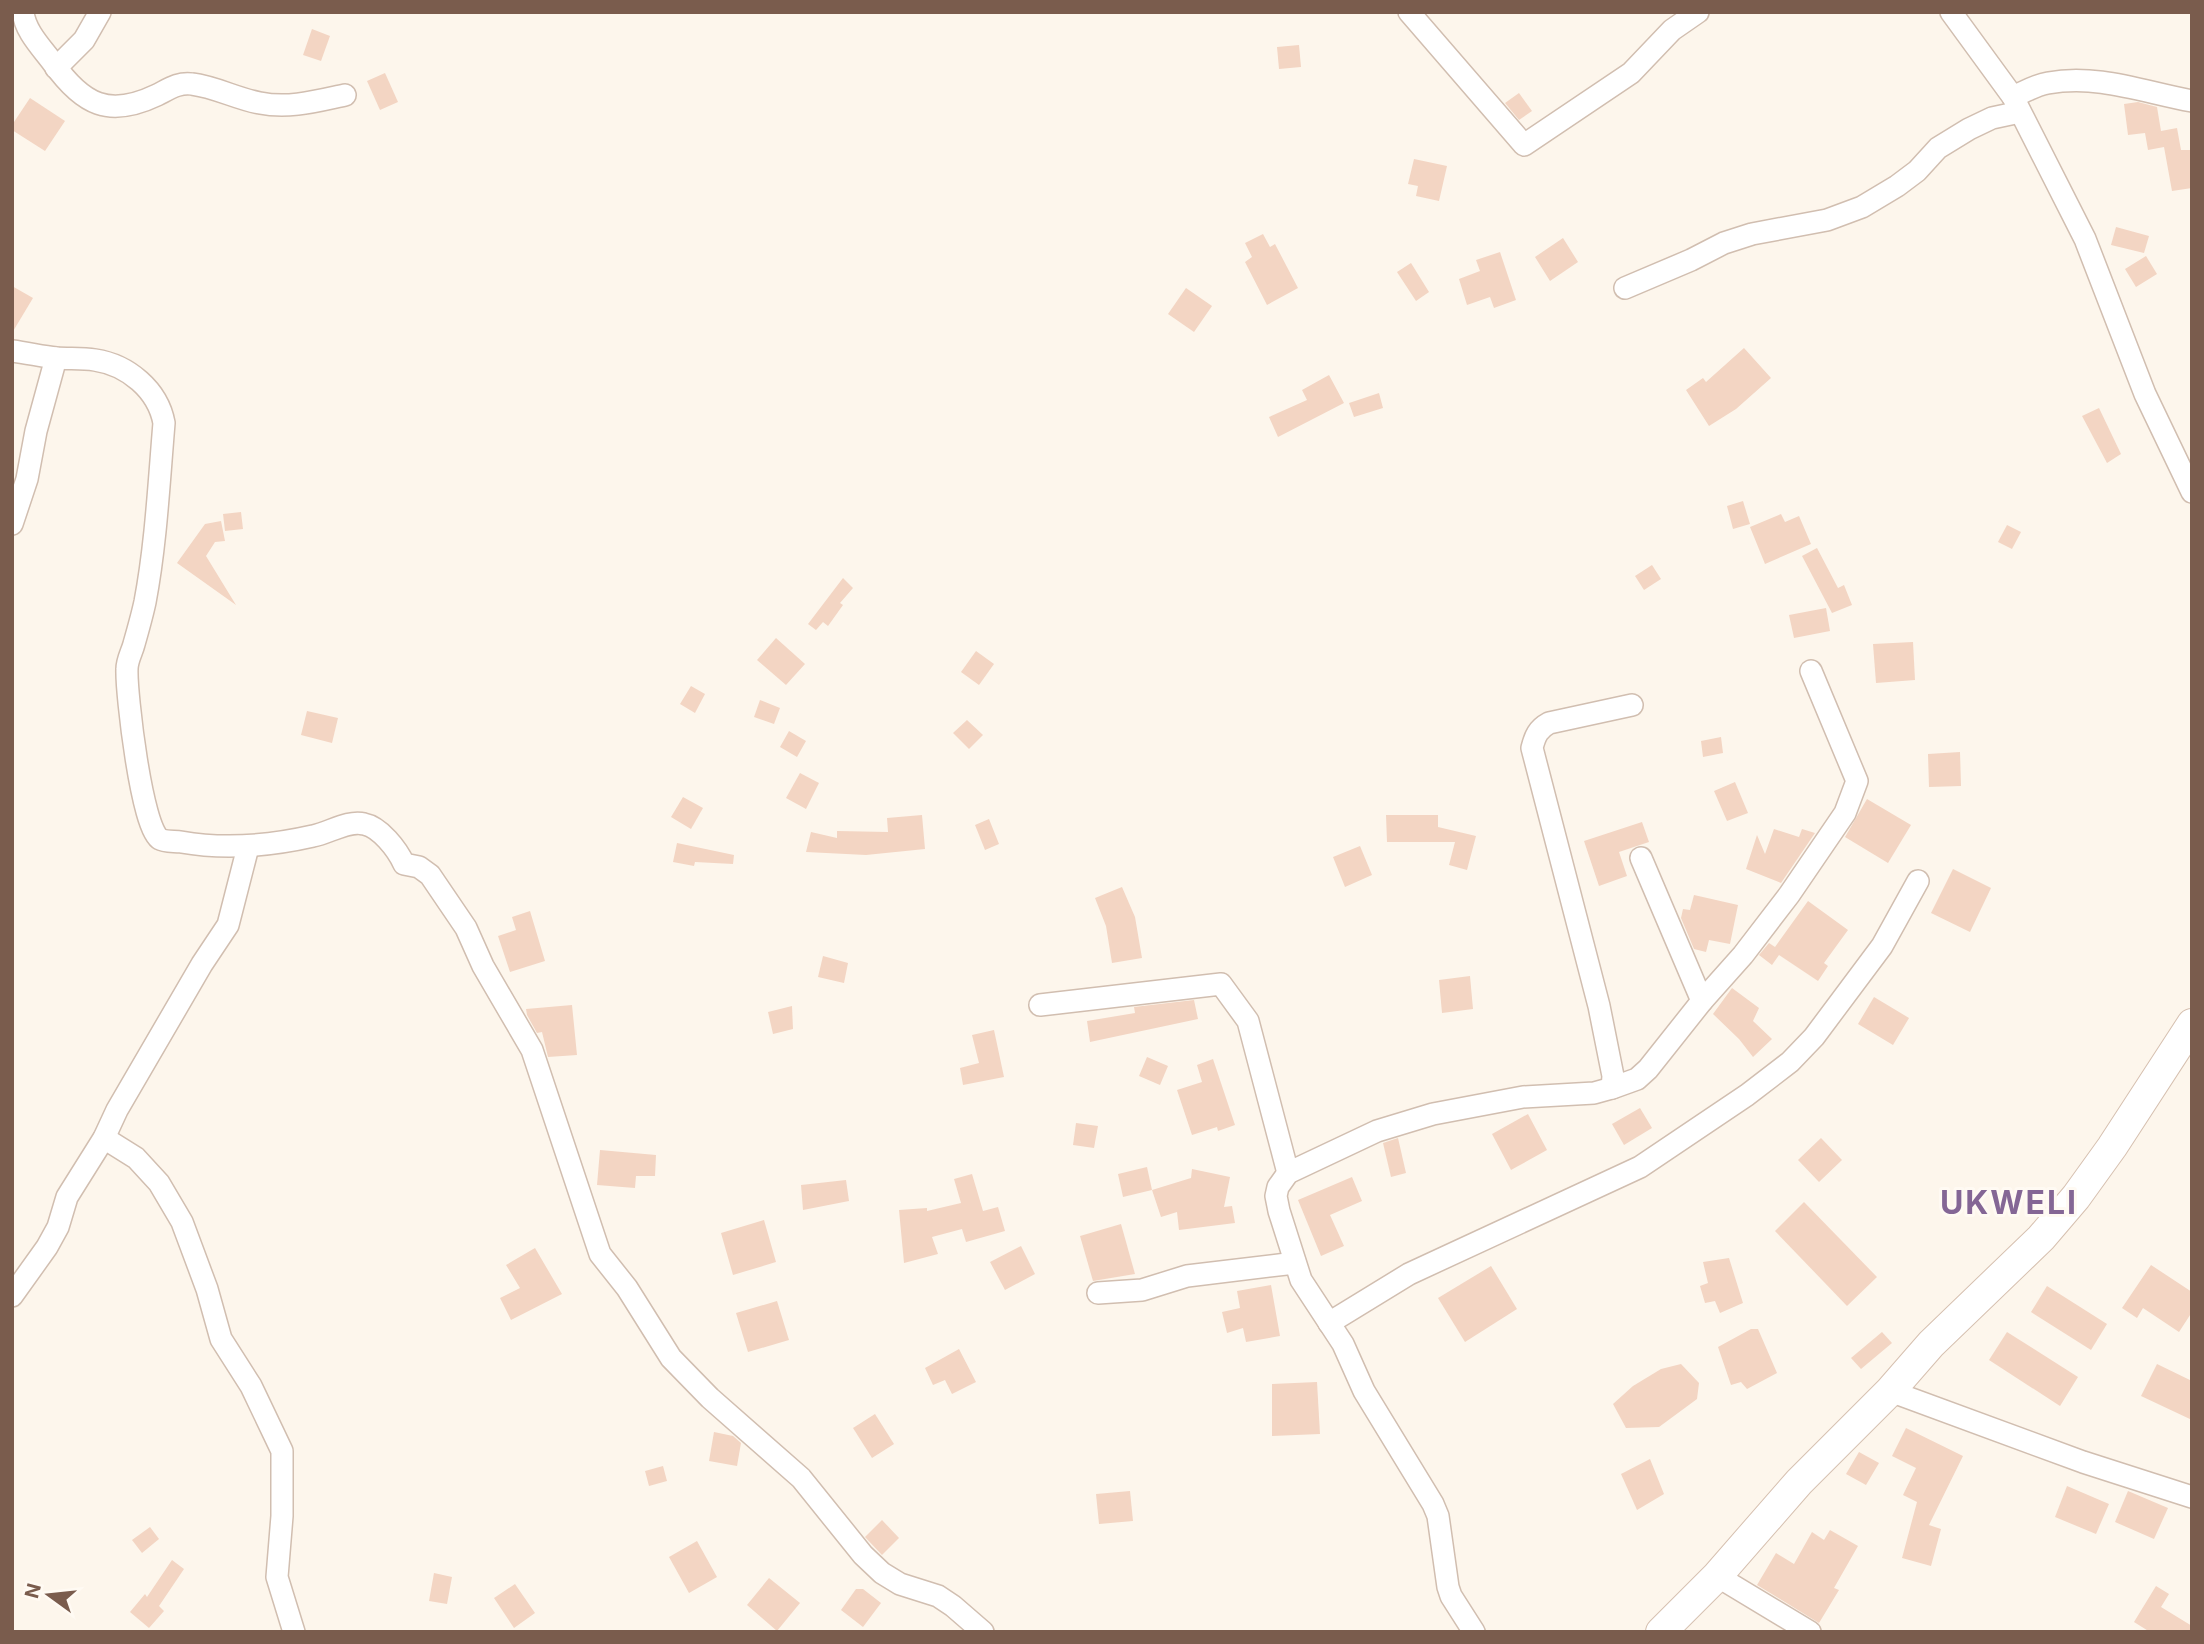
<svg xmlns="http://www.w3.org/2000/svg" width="2204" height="1644" font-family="Inter,sans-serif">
<rect width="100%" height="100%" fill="#fdf6ec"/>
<g fill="#f3d5c3">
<path d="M312,29L330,36L321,61L303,55Z"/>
<path d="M1299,45L1301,67L1279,69L1277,47Z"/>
<path d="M385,73L398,102L380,110L367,81Z"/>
<path d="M1519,93L1532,111L1519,120L1505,103Z"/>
<path d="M30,98L65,121L45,151L12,130V125Z"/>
<path d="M2138,102L2157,107L2161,131L2177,128L2181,150H2192V188L2172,191L2164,147L2148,150L2145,133L2128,135L2124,104Z"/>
<path d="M1414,159L1447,166L1439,201L1416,196L1418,186L1408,184Z"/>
<path d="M2116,227L2149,236L2144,253L2111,245Z"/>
<path d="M1263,234L1270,247L1275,244L1298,288L1267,305L1245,262L1252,257L1245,243Z"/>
<path d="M1563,238L1578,262L1550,281L1535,257Z"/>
<path d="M1500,252L1516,300L1494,308L1490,297L1467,305L1459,279L1480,271L1476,260Z"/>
<path d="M2146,256L2157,274L2136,287L2125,269Z"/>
<path d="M1411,263L1429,292L1416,301L1397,272Z"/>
<path d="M12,286L33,298L12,333Z"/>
<path d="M1186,288L1212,306L1194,332L1168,314Z"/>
<path d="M1744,348L1771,378L1736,409L1709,426L1686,390L1703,378L1706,382Z"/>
<path d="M1329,375L1344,403L1278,437L1269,417L1307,400L1302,390Z"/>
<path d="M1379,393L1383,408L1354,417L1349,403Z"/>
<path d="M2099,408L2121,454L2107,463L2082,416Z"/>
<path d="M1743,501L1750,524L1733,529L1727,506Z"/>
<path d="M241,512L243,529L225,531L223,514Z"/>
<path d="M1781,514L1785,522L1799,516L1811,544L1765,564L1750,527Z"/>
<path d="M221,521L225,541L215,542L206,556L236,605L177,563L205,524Z"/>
<path d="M2007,525L2021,532L2012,549L1998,542Z"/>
<path d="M1817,548L1838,588L1844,585L1852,605L1832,613L1802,556Z"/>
<path d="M1652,565L1661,579L1644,590L1635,576Z"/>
<path d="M843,578L853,588L840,603L843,605L828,626L823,622L816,630L808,624Z"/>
<path d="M1826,608L1830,631L1794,638L1789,615Z"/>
<path d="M776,638L805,664L786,685L757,660Z"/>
<path d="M1913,642L1915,680L1876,683L1873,644Z"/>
<path d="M976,651L994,664L979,685L961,672Z"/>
<path d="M691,686L705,694L695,713L680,704Z"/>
<path d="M760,700L780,708L774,724L754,717Z"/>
<path d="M307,711L338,718L332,743L301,735Z"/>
<path d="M967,720L983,735L969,749L953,733Z"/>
<path d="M789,731L806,741L797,757L780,747Z"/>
<path d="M1721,737L1723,753L1703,757L1701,741Z"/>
<path d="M1960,752L1961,786L1929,787L1928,754Z"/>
<path d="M800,773L819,783L806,809L786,798Z"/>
<path d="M1735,782L1748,813L1727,821L1714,791Z"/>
<path d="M683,797L703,808L691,829L671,817Z"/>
<path d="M1867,799L1911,825L1888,863L1845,837Z"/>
<path d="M922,815L925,849L866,855L806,852L811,832L837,838V831L888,832L887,818Z"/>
<path d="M1386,815H1438V827L1476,836L1467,870L1449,865L1455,842H1387Z"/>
<path d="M989,819L999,844L985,850L975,825Z"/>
<path d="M1642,822L1649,842L1619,852L1627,876L1599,886L1584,841Z"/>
<path d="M1774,829L1799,837L1802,829L1815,833L1781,883L1746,869L1757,835L1765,854Z"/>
<path d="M677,843L734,855L733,864L695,862L694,866L673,862Z"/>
<path d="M1360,846L1372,875L1345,887L1333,857Z"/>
<path d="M1953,869L1991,888L1970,932L1931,913Z"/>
<path d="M1122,887L1135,917L1142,958L1112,963L1106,926L1095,898Z"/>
<path d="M1694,895L1738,905L1730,944L1709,940L1706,952L1694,949L1681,918L1683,909L1690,910Z"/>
<path d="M1808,901L1848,930L1824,963L1828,966L1818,981L1779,955L1772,965L1759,955L1769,943L1775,947Z"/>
<path d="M530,911L545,961L510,972L498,936L516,930L512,917Z"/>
<path d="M823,956L848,963L844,983L818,977Z"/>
<path d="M1470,976L1473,1009L1442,1013L1439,980Z"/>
<path d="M1732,988L1759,1008L1753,1021L1772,1039L1753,1057L1739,1039L1713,1014Z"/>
<path d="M1874,997L1909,1018L1893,1045L1858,1024Z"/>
<path d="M1194,1000L1198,1019L1090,1042L1087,1021L1135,1013L1134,1007Z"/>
<path d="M572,1005L577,1055L548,1057L542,1032L537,1033L527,1015L526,1009Z"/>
<path d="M792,1006L793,1029L773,1034L768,1012Z"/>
<path d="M994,1030L1004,1077L963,1085L960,1068L979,1063L972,1035Z"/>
<path d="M1147,1057L1168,1066L1160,1085L1139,1076Z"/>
<path d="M1213,1059L1235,1125L1218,1131L1217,1127L1192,1135L1177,1090L1202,1082L1197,1065Z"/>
<path d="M1640,1108L1652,1128L1624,1145L1612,1124Z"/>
<path d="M1528,1114L1547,1150L1511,1170L1492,1134Z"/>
<path d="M1076,1123L1098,1126L1094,1148L1073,1145Z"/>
<path d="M1398,1138L1406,1173L1391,1177L1383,1143Z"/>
<path d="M1821,1138L1842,1160L1819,1182L1798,1160Z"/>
<path d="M600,1150L656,1155L655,1176H636L635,1188L597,1185Z"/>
<path d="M1147,1167L1152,1190L1123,1197L1118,1174Z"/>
<path d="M1192,1169L1230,1177L1224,1207L1232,1206L1235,1223L1179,1230L1177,1212L1161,1217L1152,1190L1191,1178Z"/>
<path d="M972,1174L983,1211L998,1207L1005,1231L966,1242L962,1229L932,1237L938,1254L904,1263L899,1210L927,1208V1211L961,1203L954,1179Z"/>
<path d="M1352,1177L1362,1201L1330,1215L1344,1246L1321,1256L1298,1200Z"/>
<path d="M846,1180L849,1201L803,1210L801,1185Z"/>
<path d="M1804,1202L1877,1277L1847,1306L1775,1231Z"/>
<path d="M764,1220L776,1262L733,1275L721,1233Z"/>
<path d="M1121,1224L1135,1274L1093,1281L1080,1236Z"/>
<path d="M1021,1246L1035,1274L1005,1290L990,1262Z"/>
<path d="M535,1248L562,1294L511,1320L500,1298L520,1288L506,1265Z"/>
<path d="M1729,1258L1743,1303L1720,1313L1715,1301L1705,1303L1700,1286L1708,1283L1703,1262Z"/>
<path d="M2151,1265L2192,1292V1312L2179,1332L2143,1308L2137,1318L2122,1308Z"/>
<path d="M1491,1266L1517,1309L1465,1342L1438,1298Z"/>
<path d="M1271,1285L1280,1336L1246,1342L1243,1328L1227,1333L1222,1312L1240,1308L1237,1291Z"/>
<path d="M2047,1286L2107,1324L2091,1350L2031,1312Z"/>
<path d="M777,1301L789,1340L748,1352L736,1313Z"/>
<path d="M1751,1329H1758L1777,1373L1747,1389L1741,1382L1731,1385L1718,1347Z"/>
<path d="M1882,1332L1892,1343L1861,1369L1851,1358Z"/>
<path d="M2007,1332L2078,1377L2060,1406L1989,1360Z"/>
<path d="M959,1349L976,1382L952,1394L945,1380L933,1385L925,1368Z"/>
<path d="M1681,1364L1699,1383L1697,1399L1659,1427L1626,1428L1613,1404L1633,1386L1661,1369Z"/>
<path d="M2157,1364L2192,1381V1420L2141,1396Z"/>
<path d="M1317,1382L1320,1434L1272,1436V1384Z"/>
<path d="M875,1414L894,1444L872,1458L853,1428Z"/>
<path d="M1906,1428L1963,1456L1929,1525L1941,1529L1931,1566L1902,1558L1917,1502L1903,1495L1916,1468L1892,1456Z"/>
<path d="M714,1432L733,1436L741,1443L737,1466L709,1461Z"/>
<path d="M1859,1452L1879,1463L1866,1485L1846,1474Z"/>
<path d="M1650,1459L1664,1494L1637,1510L1621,1474Z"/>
<path d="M663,1466L667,1481L649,1486L645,1471Z"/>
<path d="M2067,1486L2109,1504L2096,1534L2055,1517Z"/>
<path d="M1130,1491L1133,1521L1099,1524L1096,1494Z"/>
<path d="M2128,1491L2168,1508L2154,1539L2115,1522Z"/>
<path d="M882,1520L899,1538L882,1555L865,1537Z"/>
<path d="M150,1527L159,1539L142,1553L132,1540Z"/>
<path d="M1830,1530L1858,1546L1834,1588L1839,1590L1819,1623L1757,1585L1776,1553L1794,1564L1812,1532L1824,1540Z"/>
<path d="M697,1541L717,1577L689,1593L669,1557Z"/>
<path d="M172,1560L184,1569L159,1606L164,1611L149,1628L130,1612L145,1594L147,1597Z"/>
<path d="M434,1573L452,1577L447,1604L429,1601Z"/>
<path d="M769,1578L800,1603L777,1631L747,1605Z"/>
<path d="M515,1584L535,1613L514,1628L494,1598Z"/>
<path d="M2156,1586L2169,1594L2161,1607L2192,1626V1632H2150L2134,1622Z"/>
<path d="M856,1589H863L881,1603L863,1627L841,1610Z"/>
</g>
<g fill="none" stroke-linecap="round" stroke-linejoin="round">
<g stroke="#d1beb0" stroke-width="24">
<g id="street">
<path d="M23,12C25,31 41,47 53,63C83,105 109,118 157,95C169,89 179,82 192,84C216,87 237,99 260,103C289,109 317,101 345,95"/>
<path d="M1409,12L1524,145L1631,73L1672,30L1698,12"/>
<path d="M1951,12L2013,97L2085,239L2145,394L2192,492"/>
<path d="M56,68L84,40L100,12"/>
<path d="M2013,97C2024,92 2036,85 2048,83C2098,74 2143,92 2192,101"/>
<path d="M1625,288L1691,260L1724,243L1752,234L1827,220L1862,207L1897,186L1917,171L1938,148L1969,129L1992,118L2020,112"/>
<path d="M12,351C27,353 41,356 56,358C69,359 82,358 95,360C128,365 158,390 164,423C159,482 156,544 145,602C142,616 138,630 134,644C132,652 127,660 127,669C126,693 142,830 160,839C165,842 175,841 181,842C226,850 269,846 313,836C329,833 348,820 364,824C380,827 397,849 404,864L419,867L430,875L466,928L483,966L532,1050L600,1254L627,1288L671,1358L710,1398L801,1478L863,1555L882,1573L900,1584L938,1596L953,1606L983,1632"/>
<path d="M12,524L27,479L36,431L56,358"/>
<path d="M1641,858L1702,1001"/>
<path d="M1040,1005L1221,984L1248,1021L1288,1173"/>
<path d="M1612,1088L1637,1079L1648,1069L1702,1001L1743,955L1789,895L1845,813L1857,781L1811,671"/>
<path d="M104,1138L136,1158L159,1183L182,1222L207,1289L221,1339L251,1386L282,1451V1516L277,1577L294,1632"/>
<path d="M1098,1293L1142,1290L1187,1276L1295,1263"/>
<path d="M12,1296L47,1247L58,1227L67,1197L104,1138L117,1110L202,964L228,925L248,847"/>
<path d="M1329,1323L1409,1274L1640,1167L1747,1095L1790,1062L1814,1037L1882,946L1918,881"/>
<path d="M1890,1391L2083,1462L2192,1497"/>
<path d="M1717,1576L1810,1632"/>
<path d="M1474,1632L1451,1596L1448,1587L1438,1516L1433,1504L1364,1391L1343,1344L1301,1280L1279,1211L1276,1196L1278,1187L1288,1173L1377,1131L1433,1114L1523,1097L1594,1093L1612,1088L1613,1076L1599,1006L1532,748C1535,736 1538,729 1549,723L1632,705"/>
</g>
</g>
<g stroke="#d6c0b0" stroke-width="32">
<path id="secondary" d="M1661,1632L1717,1576L1799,1482L1890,1391L1931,1344L2041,1238L2076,1197L2112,1147L2192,1024"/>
</g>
<use href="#street" stroke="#fff" stroke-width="21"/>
<use href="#secondary" stroke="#fff" stroke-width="30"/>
</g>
<g text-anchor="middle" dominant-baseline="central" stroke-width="6" stroke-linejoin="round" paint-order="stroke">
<g font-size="32" font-weight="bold" letter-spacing="2" fill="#846695" stroke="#fffaf3">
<text x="2009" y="1202">UKWELI</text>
</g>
</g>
<rect width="2204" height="1644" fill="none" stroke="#7a5c4d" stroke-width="28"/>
<g transform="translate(49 1595) rotate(285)" stroke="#fffaf3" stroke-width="5" paint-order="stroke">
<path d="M0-5L12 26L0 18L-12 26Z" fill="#7a5c4d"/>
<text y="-10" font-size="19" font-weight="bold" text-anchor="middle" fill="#7a5c4d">N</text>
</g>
</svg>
